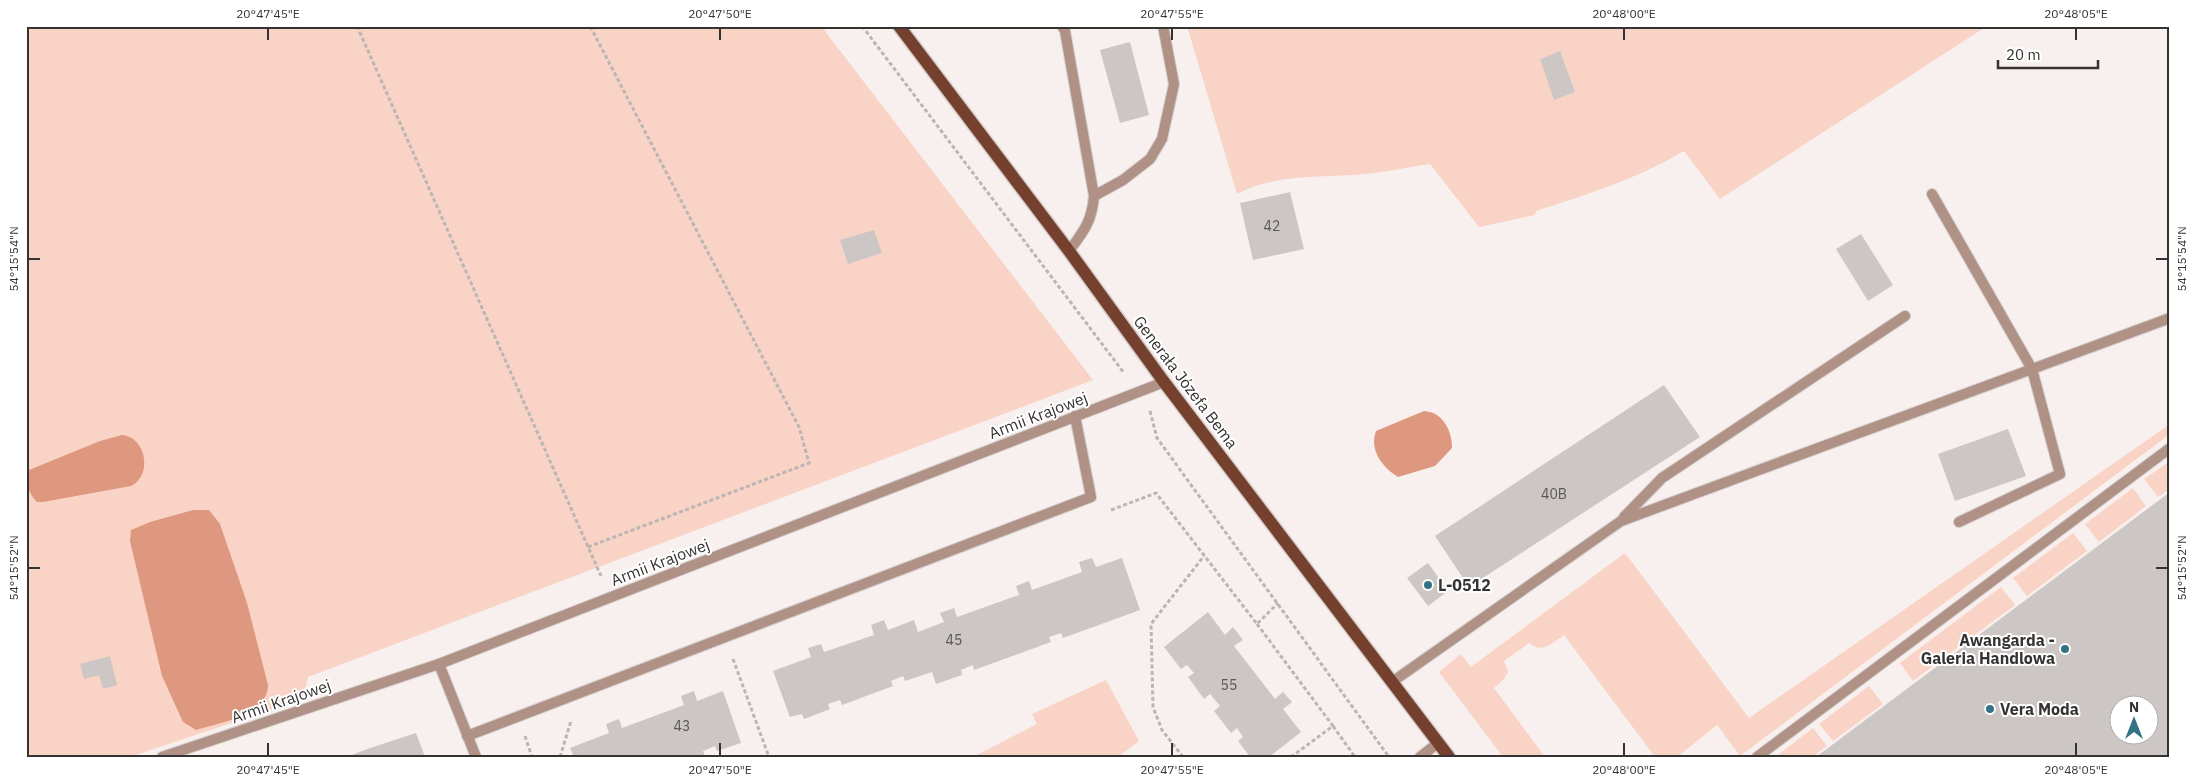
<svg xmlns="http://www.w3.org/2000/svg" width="2196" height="783" font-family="'IBM Plex Sans',sans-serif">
<rect width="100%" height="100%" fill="#f7f0ee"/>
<g fill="#f9d3c6">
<path d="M26,26H821L1093,380L308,677L303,699L130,757H26Z"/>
<path d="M1187,26H1987L1720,199L1684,151C1637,179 1588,194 1536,211L1535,215L1479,227L1430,164C1408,167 1387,172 1365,174C1322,178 1276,173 1237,194Z"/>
<path d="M2170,424V434L1740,756L1717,725L1677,757H1655L1564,635C1552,643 1543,654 1529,643L1504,661L1508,672L1504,679L1494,688L1545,757H1503L1439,672L1461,654L1471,667L1625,553L1749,718Z"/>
<path d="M2170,461V489L2158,497L2144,479Z"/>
<path d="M2133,488L2146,506L2099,542L2085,524Z"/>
<path d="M2073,533L2087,551L2027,596L2013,578Z"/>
<path d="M2001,587L2015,605L1913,681L1900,663Z"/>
<path d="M1106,680L1139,741L1118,757H973L1037,724L1032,714Z"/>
<path d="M1869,686L1883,704L1833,741L1819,724Z"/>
<path d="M1813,728L1827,746L1812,757H1775Z"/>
</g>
<g fill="#de987f">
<path d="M1424,411C1443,412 1452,431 1452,448L1435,466L1398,477C1382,467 1369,450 1376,431Z"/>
<path d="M122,435C146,437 153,475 131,486L43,502H37C29,494 26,485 26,473L29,470L100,441Z"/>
<path d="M193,510H209L220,524L247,603L268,685C267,717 220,722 196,730L183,722L162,676L130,541L131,530L150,522Z"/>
</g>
<g fill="#ccc6c4" fill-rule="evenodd">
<path d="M1130,42L1149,115L1120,123L1100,50Z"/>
<path d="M1560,51L1575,92L1554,100L1540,59Z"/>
<path d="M1290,192L1304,249L1253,260L1240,203Z"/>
<path d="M874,230L882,253L848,264L840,240Z"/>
<path d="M1861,234L1893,285L1868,301L1836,249Z"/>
<path d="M1664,385L1700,437L1469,587L1435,536Z"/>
<path d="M2008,429L2026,476L1955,501L1938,454Z"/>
<path d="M2170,492V757H1816L1904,691ZM2118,706H2148V736H2118Z"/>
<path d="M1092,558L1096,567L1122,558L1140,610L1063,638L1061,633L1049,637L1051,642L974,670L973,665L961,670L962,675L936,684L932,672L905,681L903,676L891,681L893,686L842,705L840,700L828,704L830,709L804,719L802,714L790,717L773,671L811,657L808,648L821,644L824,652L874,635L871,625L884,620L888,630L914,620L918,632L944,622L940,613L954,608L957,617L1019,595L1016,586L1029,581L1032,590L1082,572L1079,562Z"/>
<path d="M1428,563L1448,591L1428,606L1407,578Z"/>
<path d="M1208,612L1225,635L1233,627L1243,640L1234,646L1275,699L1283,692L1292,702L1283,709L1301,732L1269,757H1250L1238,741L1243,737L1237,728L1231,733L1214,711L1220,706L1210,694L1204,699L1188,677L1194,673L1187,665L1181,669L1164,647Z"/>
<path d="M110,656L117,685L103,689L99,675L84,679L80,664Z"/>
<path d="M694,691L697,701L723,691L741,743L717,751L715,746L703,751L705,756L702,757H574L570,748L609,733L606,724L619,719L622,728L684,705L681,696Z"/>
<path d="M416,733L425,757H346L373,747Z"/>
</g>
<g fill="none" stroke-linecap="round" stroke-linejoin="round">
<g stroke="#d4cecc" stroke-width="12">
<g id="lane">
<path d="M1062,26L1065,31L1094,196C1092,221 1084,231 1069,251"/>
<path d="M1932,194L2032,369L2060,474L1959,522"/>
<path d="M1094,196L1123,180L1150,159L1162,139L1174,84L1163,26"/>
<path d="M1624,517L1662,478L1905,316"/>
<path d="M1392,682L1621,521L2170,318"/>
<path d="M467,736L1091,497L1075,416"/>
<path d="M1757,757L2170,448"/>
</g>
</g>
<g stroke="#d4cecc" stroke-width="12">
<g id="street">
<path d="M439,664L476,757"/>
<path d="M162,757L439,664L1164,382"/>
<path d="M1420,757L1438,743"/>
</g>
</g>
<g stroke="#d4cecc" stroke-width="15">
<path id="primary" d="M899,26L1069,251L1164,382L1449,757"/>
</g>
<g stroke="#bbb6b4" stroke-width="3" stroke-dasharray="4 2.5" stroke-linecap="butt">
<path d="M357,26L601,576"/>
<path d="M862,26L1124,373"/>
<path d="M1150,411L1157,438L1389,757"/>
<path d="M1111,510L1156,493L1257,624L1278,603"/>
<path d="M588,547L809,463L799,427L590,26"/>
<path d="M1257,624L1333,726L1291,757"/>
<path d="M733,659L769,757"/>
<path d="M1333,726L1355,757"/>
<path d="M525,736L532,757"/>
<path d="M560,757L571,721"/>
<path d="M1183,757L1162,730L1153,707L1151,624L1204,556"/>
</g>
<use href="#lane" stroke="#b09186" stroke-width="10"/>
<use href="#street" stroke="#b09186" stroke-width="10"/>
<use href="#primary" stroke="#75412e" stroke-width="12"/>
</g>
<path fill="none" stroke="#353332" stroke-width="2" d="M268,28V40M720,28V40M1172,28V40M1624,28V40M2076,28V40M28,259H40M2156,259H2168M28,568H40M2156,568H2168M268,743V756M720,743V756M1172,743V756M1624,743V756M2076,743V756"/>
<g fill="#317285" stroke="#fff" stroke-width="2">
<circle cx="1428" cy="585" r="5"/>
<circle cx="2065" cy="649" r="5"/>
<circle cx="1990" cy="709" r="5"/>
</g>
<g text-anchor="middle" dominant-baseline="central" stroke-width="4" stroke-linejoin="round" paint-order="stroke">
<g font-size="14" fill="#5b5856">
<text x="1272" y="226">42</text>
<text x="1554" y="494">40B</text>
<text x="954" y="640">45</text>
<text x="1229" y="685">55</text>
<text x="682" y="726">43</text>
</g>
<g font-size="16" fill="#353332" stroke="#fff">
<text transform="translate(1186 382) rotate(53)">Generała Józefa Bema</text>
<text transform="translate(1038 415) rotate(-21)">Armii Krajowej</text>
<text transform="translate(660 562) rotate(-21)">Armii Krajowej</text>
<text transform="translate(281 701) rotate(-19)">Armii Krajowej</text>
</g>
<g font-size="16" font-weight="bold" fill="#353332" stroke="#fff" text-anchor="start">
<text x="1438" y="585">L-0512</text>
<text x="2055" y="640" text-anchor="end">Awangarda -<tspan x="2055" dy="18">Galeria Handlowa</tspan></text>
<text x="2000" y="709">Vera Moda</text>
</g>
</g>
<rect width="2196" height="783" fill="none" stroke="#ffffff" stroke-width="55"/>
<g transform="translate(2134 720)"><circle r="24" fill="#ffffff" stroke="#aeadad"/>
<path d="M0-4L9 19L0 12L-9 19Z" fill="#317285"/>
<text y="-8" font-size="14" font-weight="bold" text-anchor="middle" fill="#353332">N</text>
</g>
<path d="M1998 60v8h100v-8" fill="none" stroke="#353332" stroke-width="2.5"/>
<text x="2006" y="60" font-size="15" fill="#353332" stroke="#ffffff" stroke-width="4" paint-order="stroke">20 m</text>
<rect x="28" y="28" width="2140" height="728" fill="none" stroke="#353332" stroke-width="2"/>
<g font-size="12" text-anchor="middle" fill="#353332">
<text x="268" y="18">20°47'45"E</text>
<text x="720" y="18">20°47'50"E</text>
<text x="1172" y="18">20°47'55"E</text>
<text x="1624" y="18">20°48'00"E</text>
<text x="2076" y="18">20°48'05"E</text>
<text transform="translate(14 259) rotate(-90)" y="4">54°15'54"N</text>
<text transform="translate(2182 259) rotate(-90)" y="4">54°15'54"N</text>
<text transform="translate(14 568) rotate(-90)" y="4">54°15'52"N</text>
<text transform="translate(2182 568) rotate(-90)" y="4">54°15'52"N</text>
<text x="268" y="774">20°47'45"E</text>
<text x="720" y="774">20°47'50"E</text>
<text x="1172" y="774">20°47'55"E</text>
<text x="1624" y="774">20°48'00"E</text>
<text x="2076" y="774">20°48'05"E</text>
</g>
</svg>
